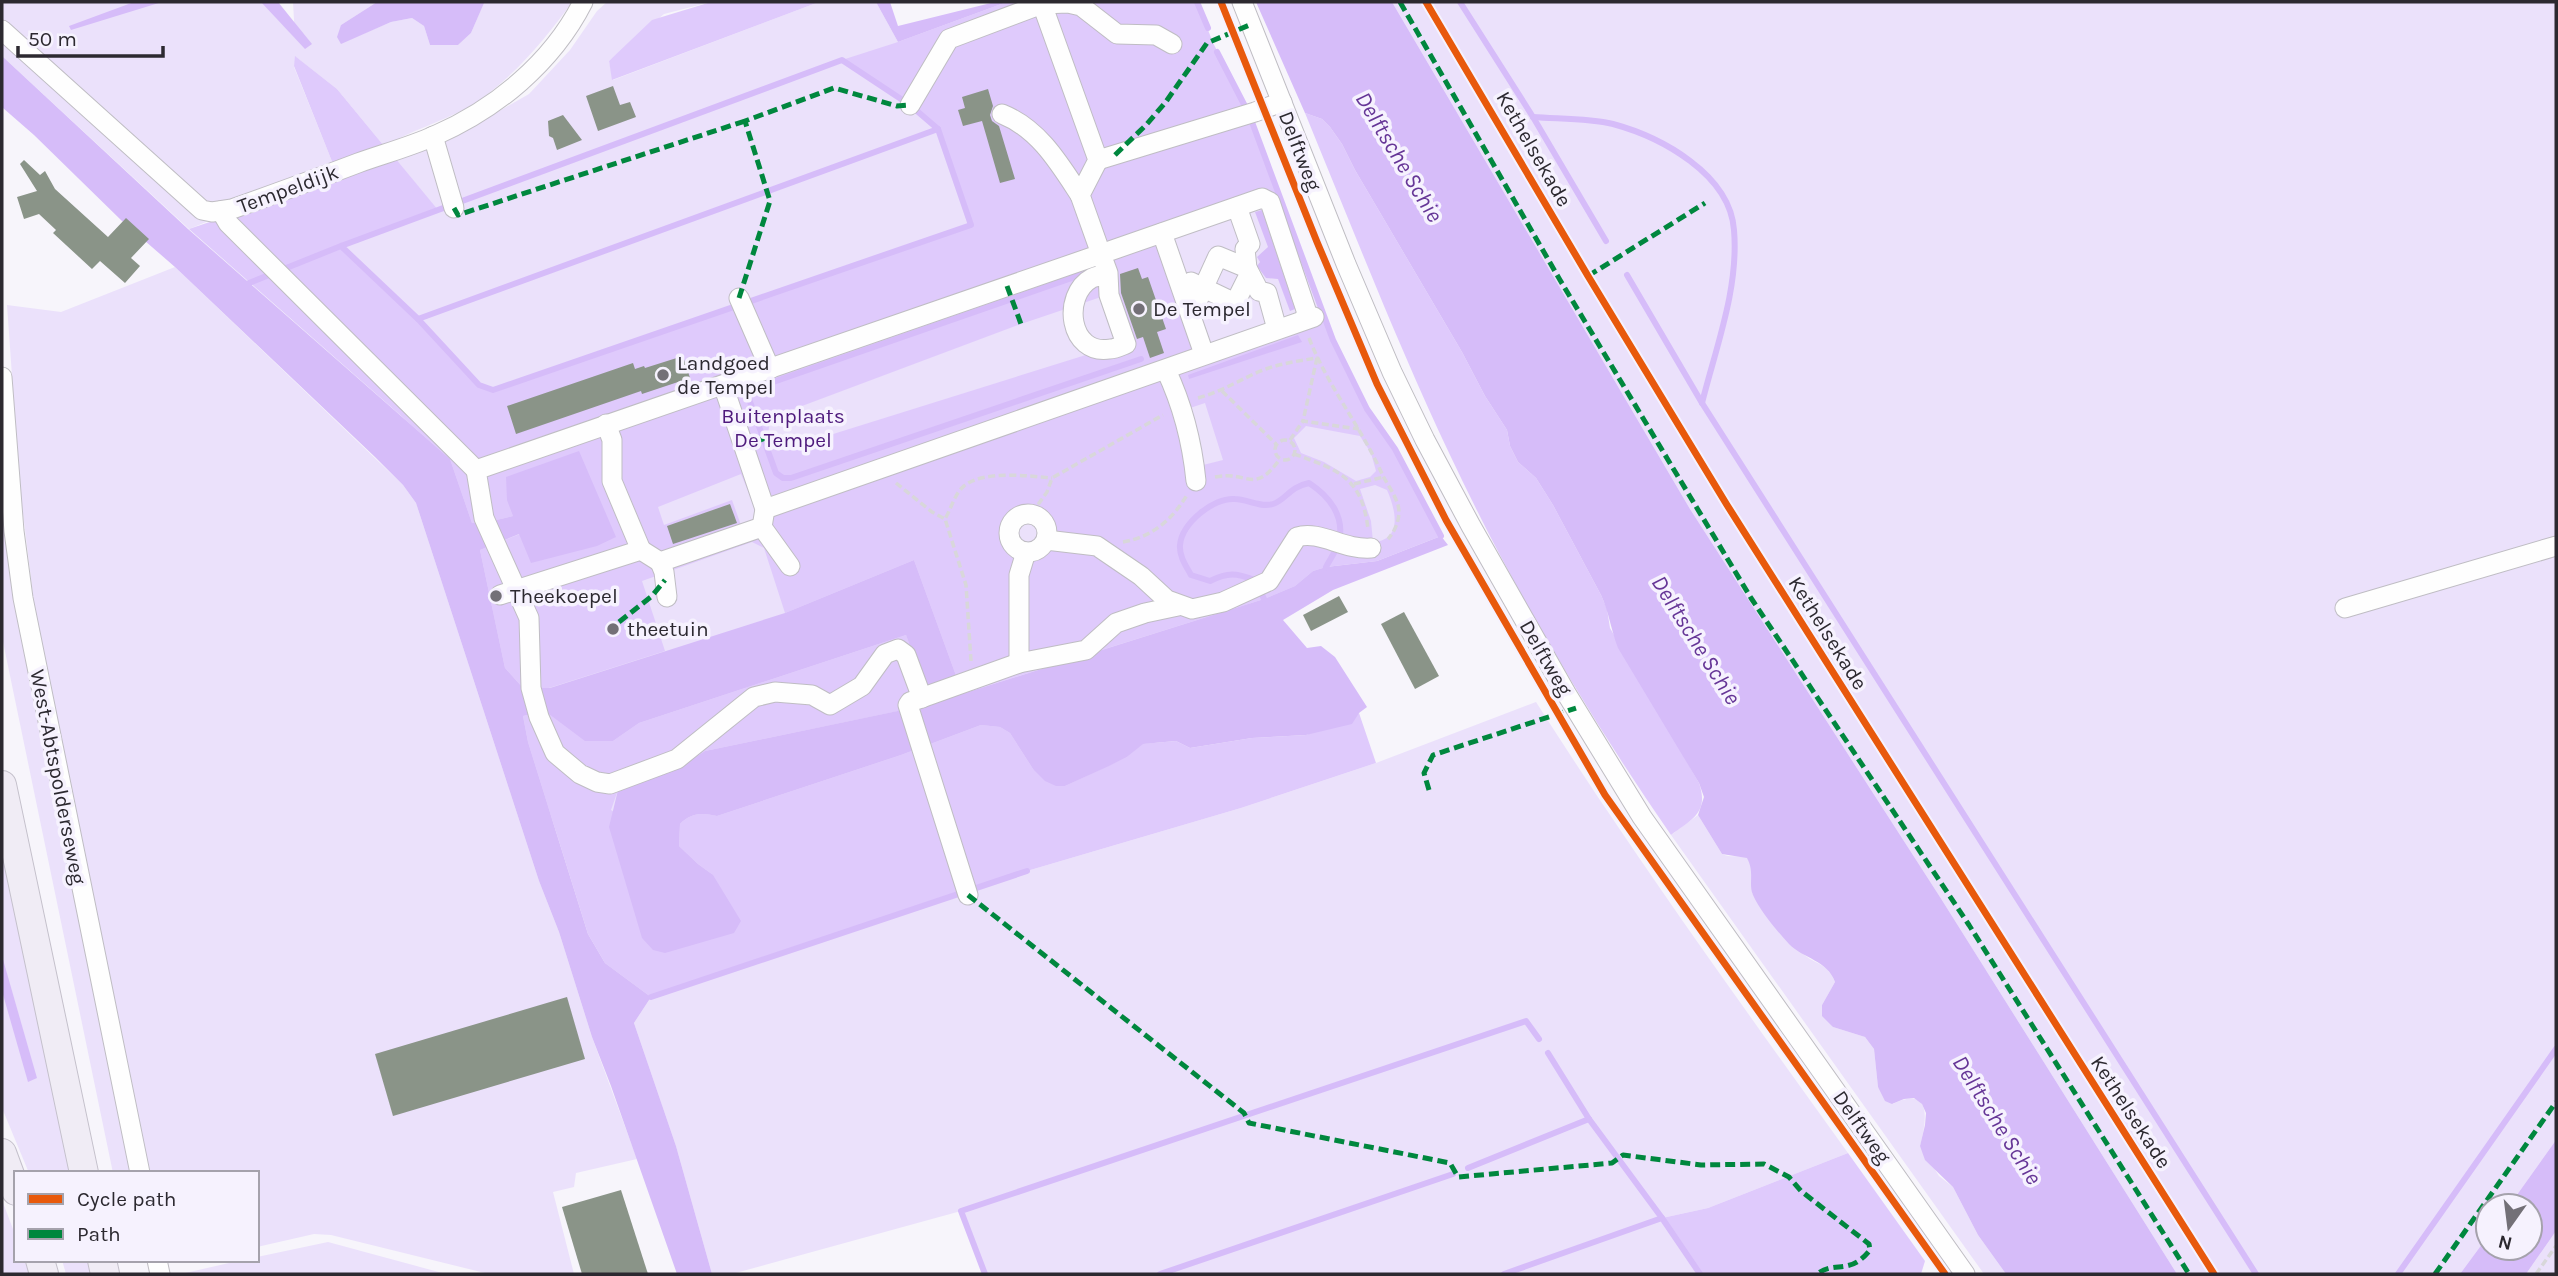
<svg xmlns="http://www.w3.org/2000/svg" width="2558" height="1276" font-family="Karla,sans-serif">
<rect width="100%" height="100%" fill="#f7f5fb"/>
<g fill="#ebe1fb">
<path d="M2,2H263L295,38L293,2H377L341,25V43L391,22L412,18L424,26L430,45H458L471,33L484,2H572C545,40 508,84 467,108C440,122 411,131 384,146L337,89L296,57L294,67L333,164L236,201L208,204L2,23Z"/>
<path d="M607,2H711L664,14L609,61L613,80L819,2H876L898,42L1007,2H1197L1213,43L1249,114L1334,340L1367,409L1395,449L1441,536L1326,567L1027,871L1241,808L1376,763L1536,702C1634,856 1741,1004 1848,1153L1708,1208L1662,1218L1700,1274H985L961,1211L732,1274H712L676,1146L634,1023L651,997L605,963L341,246L437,210L396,159L487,118L529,94L570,50L597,11Z"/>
<path d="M1392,2H1458L1483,40L1460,2H2556V1140L2509,1206H2488V1236L2460,1274H2177L1940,897L1690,509Z"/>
<path d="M2,37L216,218L189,229L2,56Z"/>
<path d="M175,267L403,485L416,503L539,881L559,932L592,1037L637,1159L576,1173L574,1187L553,1192L574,1274H489L331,1235L314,1234L257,1247V1173H150L36,619L20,489L7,305L61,312Z"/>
<path d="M2,497L18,618L131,1173H113L2,637Z"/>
<path d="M1698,815L1722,854C1731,858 1738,855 1747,857L1753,869L1752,893C1767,911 1784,938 1802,953C1815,965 1827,962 1835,982L1822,1005L1833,1027L1865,1037L1874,1049L1878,1087L1893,1104C1932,1085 1927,1120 1920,1146L1939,1176L1953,1187L1978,1235L2006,1274H1984L1671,835Z"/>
<path d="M2,846L70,1173H29L2,1108Z"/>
<path d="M2,1200L16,1237V1260H24L30,1274H2Z"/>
<path d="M2556,1231V1274H2526Z"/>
<path d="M328,1242L446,1274H181L242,1260H257V1257Z"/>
<path d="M62,1260H89L92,1274H66Z"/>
</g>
<g fill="#dfcafc" fill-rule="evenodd">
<path d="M711,2H819L612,80L609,61L652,20Z"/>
<path d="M1007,2H1197L1213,43L1249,114L1279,194L1163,233L1203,354L1324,315L1334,340L1367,409L1395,449L1441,536L1377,561L1326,567L1313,571L1295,586L1264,599L964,693L962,692L914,560L785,613L764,548L752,542L642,581L665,651L549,688H523L505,668L480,550L520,534L531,563L507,500L513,516L484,523H472L450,459L189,229L396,159L438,210L341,246L418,319L479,385L494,390L971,225L938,129L910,105L842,60L898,42ZM1104,296L1121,344L782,450L768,436L770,418L1021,324ZM1205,403L1223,460L1191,468L1178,412ZM1306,426L1360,436L1371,453L1376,471L1370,477L1356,481L1324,462L1301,453L1294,438ZM741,474L757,513L755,523L742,528L732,500L664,525L658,507ZM1375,485L1387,490C1395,508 1404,540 1373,542L1371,521L1360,489ZM1027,518C1062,525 1029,565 1015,539C1009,529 1018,521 1027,518Z"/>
<path d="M295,56L337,89L384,146L333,164L294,66Z"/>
<path d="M1305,113L1322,119L1330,127L1342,144L1355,170L1462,352L1485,396L1507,430L1510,446L1518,462L1536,478L1553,505L1601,595L1607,609L1610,628L1699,783C1709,812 1693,819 1671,835C1588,715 1512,587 1450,455C1397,343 1352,227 1305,113Z"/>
<path d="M906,635L932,704L705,751L675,770L618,790L611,810L713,875L698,864L679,846L680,824C692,812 702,813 717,816L901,755L981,725L1000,727L1010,733L1033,769L1065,786L1127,757L1142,744L1176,741L1190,748L1252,738L1306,735L1359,713L1376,763L1241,808L1027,871L651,997L605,963L588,934L528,742L523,716L545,711L613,741L639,723Z"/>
<path d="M1848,1153L1925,1261L1921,1274H1700L1662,1218L1708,1208Z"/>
</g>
<g fill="#d6bcf9">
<path d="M134,2H162L71,30L69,26Z"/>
<path d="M261,2H278L312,44L305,49Z"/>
<path d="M377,2H484V3L471,33L458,45H430L424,26L412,18L391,22L341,44L337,37L341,25Z"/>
<path d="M876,2H890L898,26L995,2H1007L898,42Z"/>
<path d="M1256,2H1392L1690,509L1940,897L2177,1274H2006L1978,1235L1953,1187L1925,1160L1920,1146L1925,1125L1926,1113L1922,1104L1914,1098L1904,1099L1892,1104L1885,1101L1878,1087L1874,1049L1865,1037L1833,1027L1822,1016V1005L1835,982C1827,960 1804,959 1789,944C1777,931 1760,911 1753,895C1748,883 1755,873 1747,858L1722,854L1698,815L1704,797L1699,783L1618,648C1611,630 1609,612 1601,595L1553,505L1536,478L1518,462L1510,446L1507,430L1485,396L1462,352L1355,170L1342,144L1330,127L1322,119L1305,113Z"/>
<path d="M2,56L188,229L450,459L472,523H484L513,516L507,500L506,477L579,451L616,537L597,546L531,563L519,534L480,550L505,668L523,688H550L785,613L914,560L962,692L965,693L1264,599L1295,586L1313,571L1326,567L1377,561L1441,536L1448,545L1333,590L1283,620L1307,648L1321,646L1335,657L1367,707L1359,713L1352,724L1306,735L1252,738L1190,748L1176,741L1143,744L1127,757L1109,766L1065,786H1056L1045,781L1033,769L1010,733L1000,727L981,725L901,755L717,816C702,813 692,812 680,824L679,846L698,864L713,875L741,921L734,933L665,953L653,950L642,938L609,827L618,790L675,770L705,751L931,704L906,635L639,723L613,741H585L545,711L523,716L528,742L588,934L605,963L651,997L634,1023L676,1146L712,1274H677L611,1086L592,1037L559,932L539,881L416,503L403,485L375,457L175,267L122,221L34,135L3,108Z"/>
<path d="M1262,210L1295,309L1290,311L1278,279L1266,278L1257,266L1260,262L1257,257L1268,247L1255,212Z"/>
<path d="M1298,335L1302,342L1189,379L1188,375Z"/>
<path d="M2,956L37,1078L28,1082L2,991Z"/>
<path d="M2556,1140V1231L2526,1274H2460L2488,1236V1248H2530V1206H2509Z"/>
</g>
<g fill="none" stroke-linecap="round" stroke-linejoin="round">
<g stroke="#d6bcf9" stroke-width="6">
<path d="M1197,2L1208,28"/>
<path d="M1460,2L1533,117L1606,241"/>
<path d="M1217,52L1249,114L1333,340L1367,409L1395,449L1441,536"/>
<path d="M1533,117C1558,119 1588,118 1613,124C1661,137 1730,174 1734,230C1739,288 1716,347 1702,403"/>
<path d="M1089,272L756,388L750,393L749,399L776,473L783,478H791L1141,359"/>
<path d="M1627,275L1702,403L2256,1274"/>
<path d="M249,283L341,246L842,60L910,105L938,129L971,225L493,390L479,385L418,319L341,246"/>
<path d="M418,319L938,129"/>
<path d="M1264,599L1255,580C1236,573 1228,572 1210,581L1191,575C1186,566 1179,556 1180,545C1182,523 1214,497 1235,499C1247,499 1260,508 1273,504C1286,500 1289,487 1309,483C1329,496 1345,516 1339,541C1337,550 1330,559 1326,567"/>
<path d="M651,997L1027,871"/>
<path d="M1468,1168L1589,1119"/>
<path d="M1662,1218L1700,1274"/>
<path d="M985,1274L961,1211L1526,1021L1539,1039"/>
<path d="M1160,1274L1453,1174"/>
<path d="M1504,1274L1662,1218L1589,1119L1548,1053"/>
<path d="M2398,1274L2556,1049"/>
</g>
</g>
<g fill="#8a9488">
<path d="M613,86L620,105L630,102L636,117L598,131L586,96Z"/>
<path d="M988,89L993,106L990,115L992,121L999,126L1015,179L1000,183L982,121L963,126L958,110L965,108L962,97Z"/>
<path d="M563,115L582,140L557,150L553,138L549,136L548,121Z"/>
<path d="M24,160L40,175L45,171L55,189L108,237L126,218L149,239L131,258L140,266L125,283L100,261L92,269L53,233L56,230L39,214L24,219L17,197L37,191L20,164Z"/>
<path d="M1138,268L1142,279L1148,277L1166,329L1157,332L1164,353L1150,358L1143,337L1137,339L1121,293L1120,274Z"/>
<path d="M683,356L690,378L642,394L641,391L516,434L507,406L633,363L635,369L644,366L645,368Z"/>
<path d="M730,504L737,523L673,544L667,526Z"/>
<path d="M1339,596L1348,612L1311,631L1303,615Z"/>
<path d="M1404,612L1439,676L1415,689L1381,624Z"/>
<path d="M567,997L585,1059L393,1116L375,1054Z"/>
<path d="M621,1190L648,1274H582L562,1207Z"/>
</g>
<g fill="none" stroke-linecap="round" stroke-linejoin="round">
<g stroke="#bfbdc3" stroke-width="21">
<g id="minor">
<path d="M1242,2L1346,264L1392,372L1425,440L1471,526L1566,693L1642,817L1965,1274"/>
<path d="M1042,4L1068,3L1081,6L1117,34L1156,35L1172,44"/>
<path d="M2,30L202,210L212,212L232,209C274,194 316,179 358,163C383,154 409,147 434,136C496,109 552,63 583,2"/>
<path d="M910,105L949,39L1042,4L1098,160L1080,195L1101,254L476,470L484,518L529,618L531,688L539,717L555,753L580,774L597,782L610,784L677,759L754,697L775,692L812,695L830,705L862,686L885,654L898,649L906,655L922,698"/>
<path d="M1002,114C1039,129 1059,163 1080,195"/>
<path d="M433,136L454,208"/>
<path d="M1098,160L1255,112L1282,102"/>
<path d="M1237,207L1250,244L1245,249L1247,268L1259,291L1267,293L1277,329"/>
<path d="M221,211L228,223L476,470"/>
<path d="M1162,233L1204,354"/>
<path d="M1108,273C1103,275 1097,276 1092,278C1061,295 1069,356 1110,349C1115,349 1121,346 1126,344L1109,295L1108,273L1101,254L1262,198L1270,202L1306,310V319"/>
<path d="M1191,282L1235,303L1249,275"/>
<path d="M739,298L770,369"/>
<path d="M1191,315L1218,256L1247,268"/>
<path d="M1166,370C1183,406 1192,441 1196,481"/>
<path d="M2,377L14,531L23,598L140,1173"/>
<path d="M723,385L765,509L762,527L790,566"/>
<path d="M606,424L612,440V481L641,550"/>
<path d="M765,509L1314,317"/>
<circle cx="1028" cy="533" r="19"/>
<path d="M1046,540L1097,546L1141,576L1167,600L1192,609L1223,602L1269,581L1297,537C1320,530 1343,550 1371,548"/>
<path d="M660,562L664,572L667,597"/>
<path d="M500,595L641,550L660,562L762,527"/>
<path d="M2345,608L2556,546"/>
<path d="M1019,663V575L1026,552"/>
<path d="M968,895L908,705L910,702L1019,663L1086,650L1116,623L1145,613L1178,606"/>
<path d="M157,1260L160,1274"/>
</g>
</g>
<g stroke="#c4c0cb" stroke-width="30">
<g id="highway">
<path d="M2,785L84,1173"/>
<path d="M2,1153L16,1191"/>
<path d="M40,1260L44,1274"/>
<path d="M102,1260L105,1274"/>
</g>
</g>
<g stroke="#d8d7da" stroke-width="3.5" stroke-dasharray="7 3.5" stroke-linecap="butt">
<path d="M1309,338C1328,387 1362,428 1383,476C1388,485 1395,495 1398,505C1401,517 1396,530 1388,539"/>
<path d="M1222,391L1276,444"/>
<path d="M1198,398C1220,392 1238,381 1258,372C1277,364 1297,361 1317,358L1303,421"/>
<circle cx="1285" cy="450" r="10"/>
<path d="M1290,440L1303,421L1359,429"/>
<path d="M1294,454C1338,470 1362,477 1368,529"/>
<path d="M1215,477C1249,470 1253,496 1280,459"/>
<path d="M896,483L932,512L945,519"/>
<path d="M1354,484L1384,477"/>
<path d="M1032,513L1047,492L1052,478L1163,415"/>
<path d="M1123,542C1152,537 1172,520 1187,495"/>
<path d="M971,661L966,585L945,519C951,509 955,493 964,486C983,470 1029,476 1052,478"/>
<path d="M2536,1274L2556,1246"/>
</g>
<use href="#minor" stroke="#fefefe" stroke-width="19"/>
<use href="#highway" stroke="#f0ecf5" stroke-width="28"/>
<g stroke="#00873e" stroke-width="5" stroke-dasharray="10 5" stroke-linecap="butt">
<path d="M1400,2L1560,280L1751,598L1969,925L2189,1274"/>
<path d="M1115,155L1146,125L1165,103L1207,43L1252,24"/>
<path d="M454,208L458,215L745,121"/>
<path d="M1588,276L1705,203"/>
<path d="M1007,286L1021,324"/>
<path d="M739,298L770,201L745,121L834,88L897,106L910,105"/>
<path d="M744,446L768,437"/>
<path d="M619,622L652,596L665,580"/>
<path d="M1429,790L1424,773L1433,755L1576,708"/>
<path d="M968,895L1244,1113L1249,1123L1450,1163L1458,1177L1612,1163L1623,1155L1701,1165L1764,1164L1789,1177L1801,1191L1869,1244L1870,1250C1849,1276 1836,1260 1817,1274"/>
<path d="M2435,1274L2556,1102"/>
</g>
<g stroke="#f6f2fe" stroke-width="11">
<g id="cycleway">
<path d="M1221,2L1317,242L1377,384L1446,520L1605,795L1945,1274"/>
<path d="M1426,2L1588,276L1727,505L2214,1274"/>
</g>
</g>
<use href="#cycleway" stroke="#e8590c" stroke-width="7"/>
</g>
<g fill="#737077" stroke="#f6f2fe" stroke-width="2.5">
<circle cx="1139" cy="309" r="7"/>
<circle cx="663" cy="375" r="7"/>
<circle cx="496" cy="596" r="7"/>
<circle cx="613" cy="629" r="7"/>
</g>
<g text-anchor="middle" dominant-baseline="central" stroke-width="7" stroke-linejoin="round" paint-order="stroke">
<g font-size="21" fill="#2c2930" stroke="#f6f2fe">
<text transform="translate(1534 149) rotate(60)">Kethelsekade</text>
<text transform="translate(1300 151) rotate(69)">Delftweg</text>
<text transform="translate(288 189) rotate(-20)">Tempeldijk</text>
<text transform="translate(1828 633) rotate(58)">Kethelsekade</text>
<text transform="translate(1546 658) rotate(60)">Delftweg</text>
<text transform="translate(58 777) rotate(79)">West-Abtspolderseweg</text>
<text transform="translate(2131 1112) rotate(57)">Kethelsekade</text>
<text transform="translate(1862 1127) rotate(55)">Delftweg</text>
</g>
<g font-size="21" fill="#2c2930" stroke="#f6f2fe" text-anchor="start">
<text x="1153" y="309">De Tempel</text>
<text x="677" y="363">Landgoed<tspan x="677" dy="24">de Tempel</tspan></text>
<text x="510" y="596">Theekoepel</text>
<text x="627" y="629">theetuin</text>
</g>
<g font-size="21" fill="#4e1a7c" stroke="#f6f2fe">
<text x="783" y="416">Buitenplaats<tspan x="783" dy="24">De Tempel</tspan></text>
</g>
<g font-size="23" font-style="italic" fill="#663697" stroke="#f6f2fe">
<text transform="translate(1399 157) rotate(59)">Delftsche Schie</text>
<text transform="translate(1696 640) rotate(58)">Delftsche Schie</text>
<text transform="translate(1997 1120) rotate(58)">Delftsche Schie</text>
</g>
</g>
<rect width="2558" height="1276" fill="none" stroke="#2c2930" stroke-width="7"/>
<rect x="14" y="1171" width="245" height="91" fill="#f6f2fe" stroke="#a5a2ac" stroke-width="2"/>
<rect x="28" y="1194" width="35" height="10" fill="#e8590c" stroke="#a5a2ac" stroke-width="2"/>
<text x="77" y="1206" font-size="21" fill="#2c2930">Cycle path</text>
<rect x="28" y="1229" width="35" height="10" fill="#00873e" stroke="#a5a2ac" stroke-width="2"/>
<text x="77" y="1241" font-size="21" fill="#2c2930">Path</text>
<g transform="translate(2509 1227) rotate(194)"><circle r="33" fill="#f6f2fe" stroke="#a5a2ac" stroke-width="2"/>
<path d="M0-5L12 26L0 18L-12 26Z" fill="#737077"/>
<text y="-10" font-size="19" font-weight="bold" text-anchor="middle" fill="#2c2930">N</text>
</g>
<path d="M18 46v10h145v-10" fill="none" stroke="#2c2930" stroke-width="3.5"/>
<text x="28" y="46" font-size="21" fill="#2c2930" stroke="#f6f2fe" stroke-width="5" paint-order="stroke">50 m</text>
</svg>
